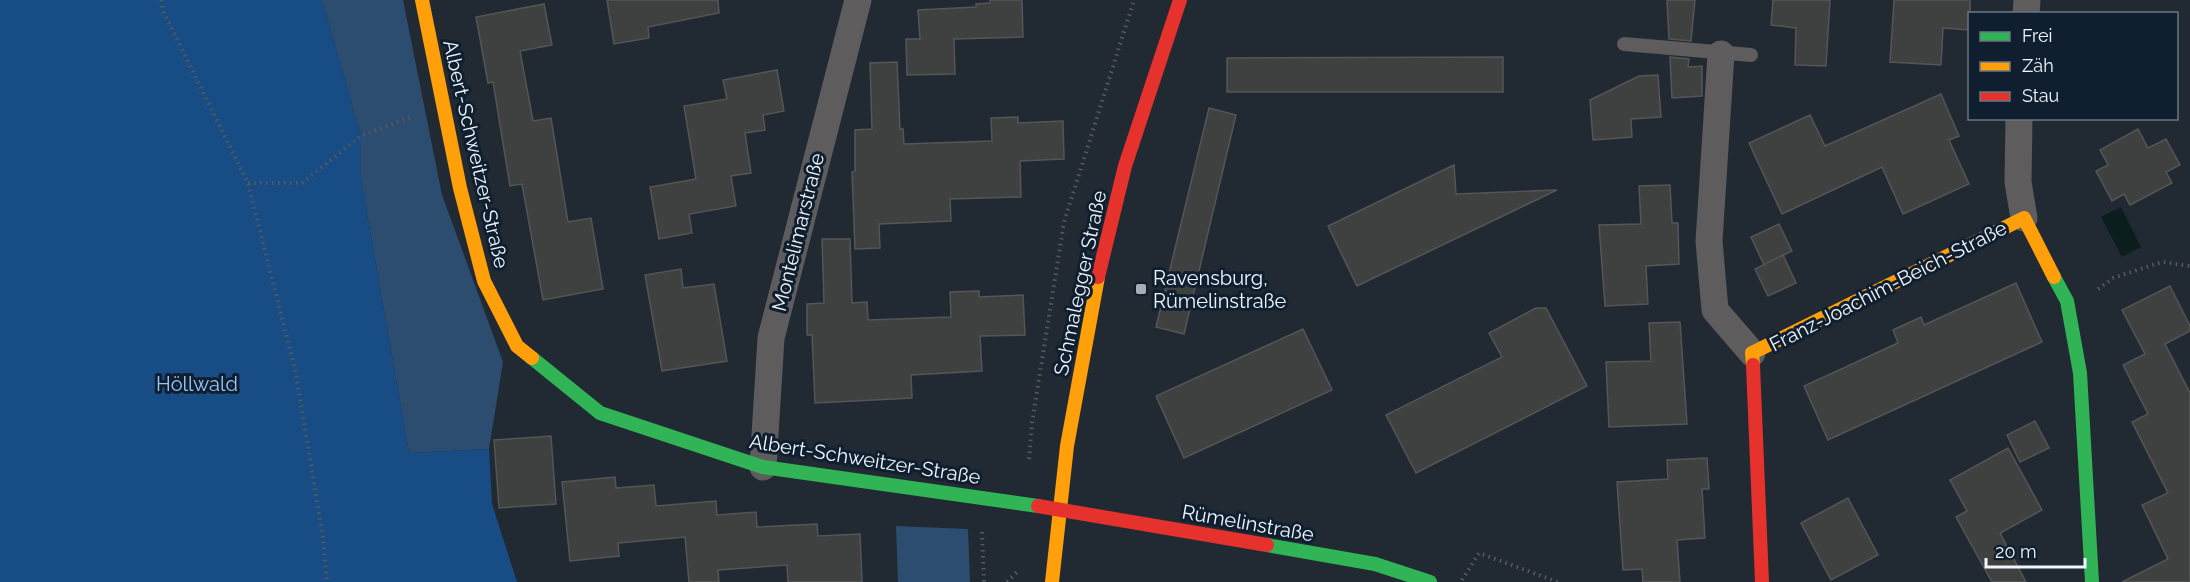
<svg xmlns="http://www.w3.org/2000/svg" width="2190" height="582" font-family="Raleway,sans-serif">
<rect width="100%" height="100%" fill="#212a33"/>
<g fill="#2c4d70">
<path d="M322,0H403L442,195L503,362L489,449L409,453L361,179V136Z"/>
<path d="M896,526L968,529L970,582H898Z"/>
</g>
<path fill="#174d84" d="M0,0H322L361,136V179L409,453L489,449L492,504L517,582H0Z"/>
<path fill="#0c1d1e" d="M2121,207L2141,247L2122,257L2101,217Z"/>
<g fill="#3f4040" stroke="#555" stroke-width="1.5">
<path d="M607,0H718L719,13L648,27L649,38L614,44Z"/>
<path d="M990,0H1022L1023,37L954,39L955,74L907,75L906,39H920L918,10L976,7V4L990,3Z"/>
<path d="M1667,0H1695L1691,41L1669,39Z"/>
<path d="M1773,0H1830L1826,66L1795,65L1796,28L1771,25Z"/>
<path d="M1894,0H1970V30L1943,28L1941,65L1890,62Z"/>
<path d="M544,4L552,45L520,51L533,121L551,118L568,222L591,218L603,289L543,300L522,184L510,186L493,82L488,83L476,17Z"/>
<path d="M1503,57V92H1227V58Z"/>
<path d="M1670,57L1689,59L1688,67L1702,66V96L1672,98Z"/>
<path d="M897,62L900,129H903L904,144L992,141L991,118L1018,117V123L1063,121L1064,159L1020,161L1021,197L950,199L951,221L879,224L880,248L855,249L852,172L855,171V130L872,129L870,63Z"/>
<path d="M777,70L784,111L763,115L765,130L745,133L751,173L731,176L736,206L689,214L692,233L659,239L650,187L696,179L684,106L727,99L723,80Z"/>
<path d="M1658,75L1661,117L1631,119L1632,137L1593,140L1590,100L1639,76Z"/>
<path d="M1941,94L1959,136L1949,140L1969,184L1903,214L1882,167L1782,214L1749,143L1810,115L1825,146Z"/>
<path d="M1209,108L1236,115L1184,334L1156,327Z"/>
<path d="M2138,129L2148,148L2166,139L2180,165L2166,172L2172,183L2130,205L2124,194L2112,201L2096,171L2108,165L2100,150Z"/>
<path d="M1454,165L1456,194L1557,190L1357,286L1328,226Z"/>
<path d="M1670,185L1672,223H1678L1679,264L1646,266L1648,304L1605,306L1599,225L1641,224L1639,186Z"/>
<path d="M1779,224L1792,251L1764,265L1751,237Z"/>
<path d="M822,239H850L852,303L867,302L868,320L951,317L950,292L979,291V297L1023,295L1025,335L980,336L982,371L911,375L912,398L815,403L812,335H807V304L824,303Z"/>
<path d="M1783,255L1796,283L1768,296L1755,269Z"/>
<path d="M681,269L683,288L714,284L727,361L662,371L645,275Z"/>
<path d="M2016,283L2042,342L1828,440L1804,386L1898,343L1893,330L1921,317L1924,325Z"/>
<path d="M2170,286L2190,326V331L2165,344L2190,393V582H2122L2168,559L2142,505L2168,493L2132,422L2148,414L2123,365L2145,354L2122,310Z"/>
<path d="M1536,308H1546L1587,386L1416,473L1386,415L1502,357L1489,333Z"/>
<path d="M1680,322L1687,424L1609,427L1606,362L1651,361L1649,323Z"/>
<path d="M1303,329L1332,390L1184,458L1156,396Z"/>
<path d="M2035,421L2049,448L2020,462L2007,435Z"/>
<path d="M551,436L556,504L499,508L494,440Z"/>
<path d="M2008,448L2042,510L2000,533L2026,582H1992L1956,517L1967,511L1950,480Z"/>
<path d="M1707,458L1709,489H1702L1705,538L1677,540L1680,582H1643L1642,569L1623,570L1617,482L1668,479L1667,460Z"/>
<path d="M615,477L616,488L654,485L656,506L716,501L717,515L756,512L757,527L817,524L818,536L860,534L862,582H788L787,565L718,570L719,582H689L685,537L618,543L619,556L570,561L562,482Z"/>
<path d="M1848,498L1878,555L1831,580L1801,523Z"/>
</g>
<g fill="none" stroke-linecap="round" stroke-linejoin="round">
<g stroke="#58595c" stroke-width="4" stroke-dasharray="1.5 4.5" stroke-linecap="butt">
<path d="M161,0L163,11L248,183L296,374L323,538L327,582"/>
<path d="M248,183H302L361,136L413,116"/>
<path d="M2098,289L2113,278L2162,262L2190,266"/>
<path d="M1029,459L1032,423L1064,222L1134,0"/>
<path d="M982,532L984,582"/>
<path d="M1462,580L1479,553L1558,582"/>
<path d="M1007,582L1019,570"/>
</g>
<path stroke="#5e5c5d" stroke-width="14" d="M1624,44L1751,55"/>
<g stroke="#5e5c5d" stroke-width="27">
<path d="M2026,14L2027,0"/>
<path d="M1721,54L1709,241L1715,310L1752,353"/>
<path d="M2019,118L2018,182L2024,218"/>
<path d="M763,467L771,338L858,0"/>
</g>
<g stroke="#30b455" stroke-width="14">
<path d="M2054,277L2067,301L2080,373L2092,582"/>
<path d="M532,358L600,413L763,467L1038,506"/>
<path d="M1267,545L1375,564L1430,582"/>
</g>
<g stroke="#ff9f0a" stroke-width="14">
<path d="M422,0L460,188L484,281L517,346L532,358"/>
<path d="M1753,365L1752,353L2024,218L2054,277"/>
<path d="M1052,582L1067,446L1098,277"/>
</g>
<g stroke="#e5322d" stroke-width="14">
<path d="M1098,277L1125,166L1180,0"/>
<path d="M1753,365L1762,582"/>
<path d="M1038,506L1267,545"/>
</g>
</g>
<rect fill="#a7afb6" stroke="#101f30" stroke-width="2" x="1135" y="283" width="12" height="12" rx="3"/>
<g text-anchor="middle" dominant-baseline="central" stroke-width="6" stroke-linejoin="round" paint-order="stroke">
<g font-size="20" fill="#eff6fd" stroke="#101f30">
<text transform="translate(476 154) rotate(77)">Albert-Schweitzer-Straße</text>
<text transform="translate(798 232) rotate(-76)">Montelimarstraße</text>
<text transform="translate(1080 283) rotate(-78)">Schmalegger Straße</text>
<text transform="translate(1888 286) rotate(-27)">Franz-Joachim-Beich-Straße</text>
<text transform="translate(865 459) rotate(9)">Albert-Schweitzer-Straße</text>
<text transform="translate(1248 523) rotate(10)">Rümelinstraße</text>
</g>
<g font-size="20" fill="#eff6fd" stroke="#101f30" text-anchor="start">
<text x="1153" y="278">Ravensburg,<tspan x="1153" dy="23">Rümelinstraße</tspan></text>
</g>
<g font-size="20" fill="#98c6fa" stroke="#101f30">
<text x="197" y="384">Höllwald</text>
</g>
</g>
<rect x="1968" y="12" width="210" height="108" fill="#101f30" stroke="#697582" stroke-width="1.5"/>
<rect x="1980" y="32" width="30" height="9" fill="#30b455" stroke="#697582" stroke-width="1.5"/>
<text x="2022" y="42" font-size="18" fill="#eff6fd">Frei</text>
<rect x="1980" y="62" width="30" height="9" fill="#ff9f0a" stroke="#697582" stroke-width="1.5"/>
<text x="2022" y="72" font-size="18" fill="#eff6fd">Zäh</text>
<rect x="1980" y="92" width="30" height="9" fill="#e5322d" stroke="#697582" stroke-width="1.5"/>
<text x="2022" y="102" font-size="18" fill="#eff6fd">Stau</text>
<path d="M1986 558v9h99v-9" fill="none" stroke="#eff6fd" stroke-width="3"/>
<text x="1995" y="558" font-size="18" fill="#eff6fd" stroke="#101f30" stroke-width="4.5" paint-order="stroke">20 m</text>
</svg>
